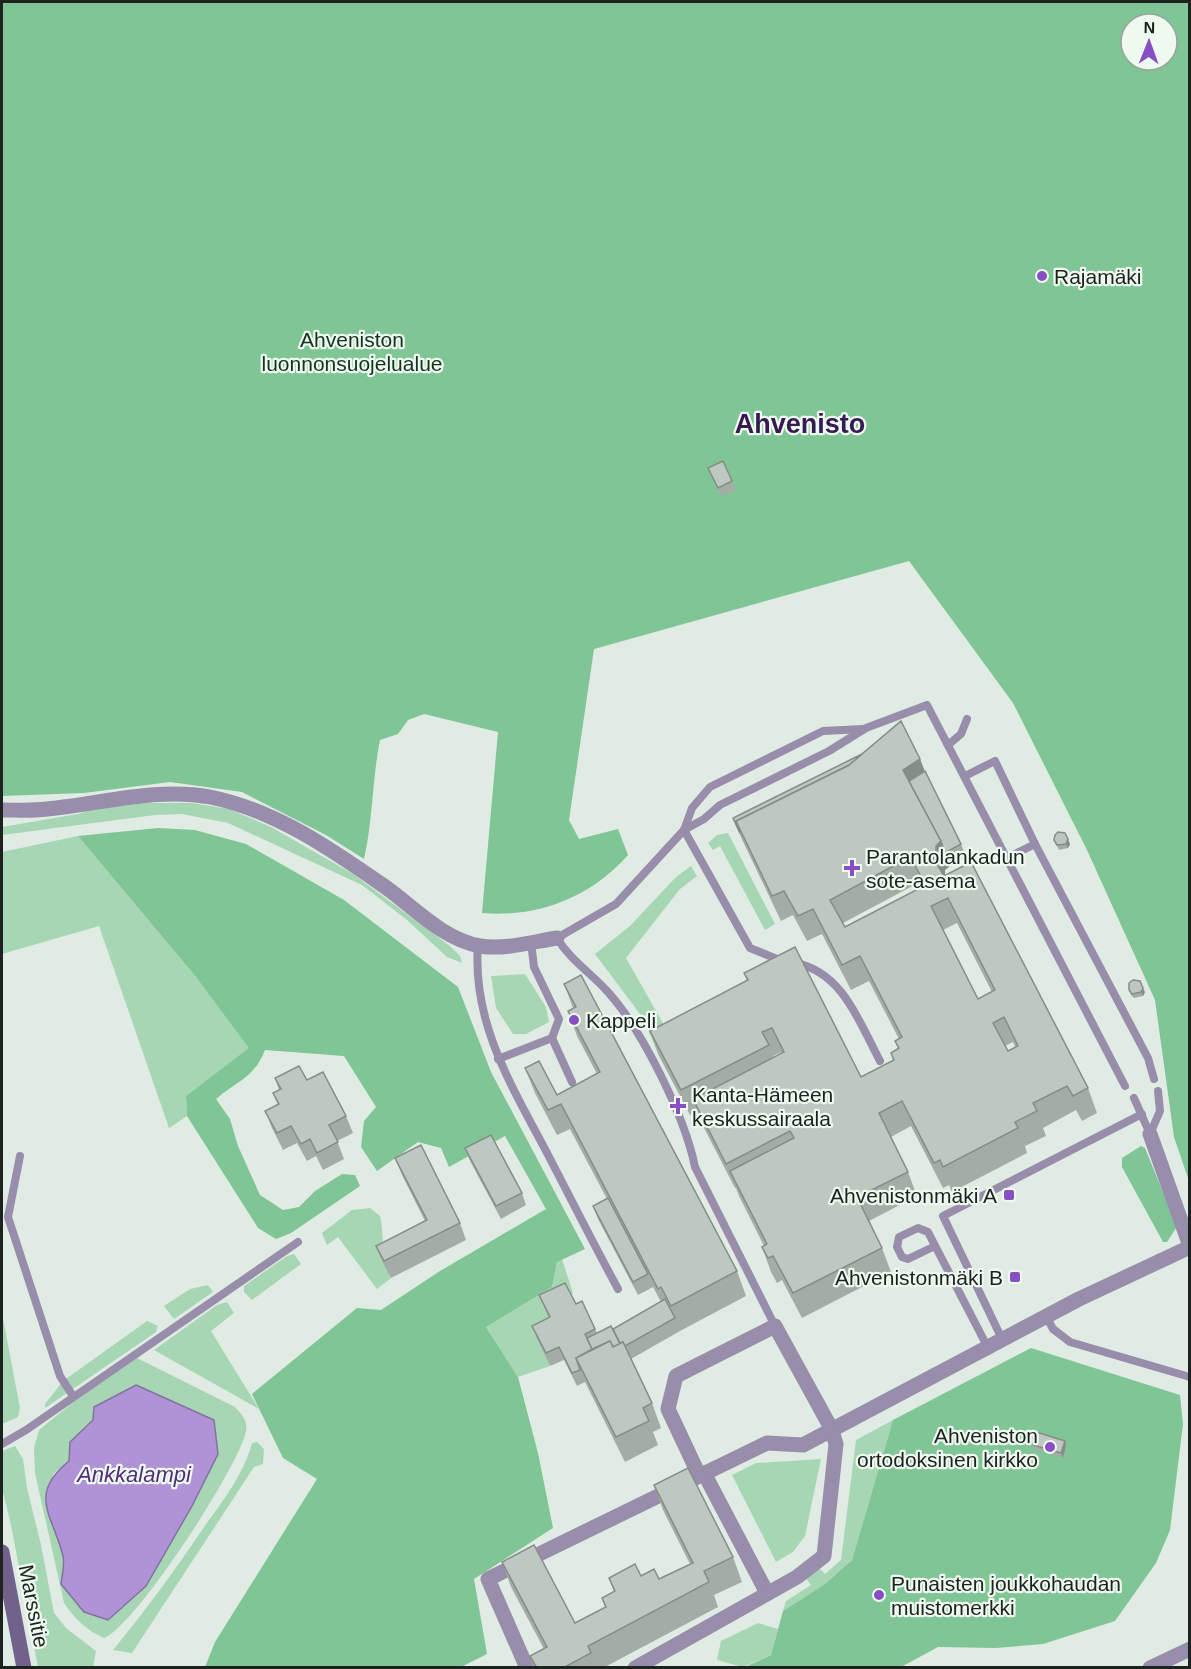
<svg xmlns="http://www.w3.org/2000/svg" width="1191" height="1669" font-family="Arial,sans-serif">
<rect width="100%" height="100%" fill="#e0ece3"/>
<g fill="#a7d6b4" fill-rule="evenodd">
<path d="M142,803H192L229,809L271,827L353,874L450,946L460,956L462,963L447,957L407,920L362,885L228,823L182,814L155,815L2,835V827L78,814L95,809Z"/>
<path d="M728,833L775,924L765,930L720,846L713,850L708,843L717,835Z"/>
<path d="M78,836L196,977L250,1048L186,1096L187,1116L169,1128L99,926L2,954V852Z"/>
<path d="M691,866L697,876L680,889L626,958L668,1032L732,1018L659,1056L643,1018L595,954L630,926L676,877Z"/>
<path d="M525,974L546,1007L549,1022L526,1034H513L496,1008L491,976Z"/>
<path d="M370,1208L380,1216C385,1238 380,1259 391,1278L377,1289L338,1237L327,1245L322,1233L352,1210Z"/>
<path d="M294,1254L301,1264L252,1300L244,1292V1286L287,1256Z"/>
<path d="M562,1259L573,1293L570,1296L555,1330L537,1339L550,1366L518,1377L486,1327L552,1287L557,1262Z"/>
<path d="M208,1285L213,1292L174,1319L164,1306L190,1289Z"/>
<path d="M227,1302L234,1313L211,1331L259,1409L154,1350L217,1305Z"/>
<path d="M2,1313L20,1408L18,1417L2,1424Z"/>
<path d="M147,1321L158,1326L156,1332L45,1408V1404L63,1381Z"/>
<path d="M137,1358L235,1407C241,1414 248,1420 246,1431C240,1465 135,1627 104,1638C87,1631 74,1618 64,1603L35,1473L34,1448L39,1430L77,1399ZM136,1386L218,1454L146,1586L108,1620L84,1612L61,1584L64,1559L53,1474L69,1461L70,1442L93,1420L94,1407Z"/>
<path d="M893,1420L852,1560L825,1584L783,1611L786,1601L811,1585L805,1577L818,1567L825,1574L841,1560L856,1440Z"/>
<path d="M257,1442L264,1449L263,1464L254,1467L132,1653L113,1650C146,1610 175,1570 204,1527C222,1502 244,1474 252,1443Z"/>
<path d="M15,1446L23,1459L27,1488L41,1545L54,1613L66,1628L96,1651L93,1667H38L11,1525L2,1488V1451Z"/>
<path d="M821,1459L805,1536L793,1552L776,1562L732,1475L756,1463Z"/>
<path d="M758,1623L778,1629L771,1655L743,1667L717,1660L721,1641Z"/>
</g>
<g fill="#7fc595" fill-rule="evenodd">
<path d="M2,2H1189V1181L1174,1137L1155,1000L1087,850L1013,703L909,561L594,649L569,820L579,839L618,829L628,855C591,897 538,918 482,913L498,732L424,714L408,720L398,734L380,740C372,780 373,820 364,859L326,835L242,792L170,782L84,793L2,796ZM1131,24H1167V60H1131Z"/>
<path d="M158,828L195,830L246,844L344,900L458,987L491,1072L585,1249L557,1262L552,1287L486,1327L518,1377L538,1453L553,1528L474,1579L487,1654L461,1667H205L215,1642L317,1479L283,1458L252,1394L357,1308L381,1310L440,1271L546,1209L505,1136L449,1167L441,1148L418,1142L377,1171L361,1147L364,1121L376,1107L344,1056L265,1050C254,1078 238,1080 216,1099L230,1119L238,1146L260,1195L283,1210L299,1207L315,1191L342,1174L355,1175L360,1186L291,1233L276,1239L258,1228L187,1116L186,1096L249,1048L196,977L78,836Z"/>
<path d="M1141,1146L1145,1148L1175,1222L1176,1228L1167,1242H1163L1122,1167V1158Z"/>
<path d="M1031,1348L1180,1395L1183,1424L1170,1530L1156,1563L1115,1621L1043,1644L996,1648L938,1647L901,1667L743,1668L771,1655L783,1611L825,1584L852,1560L893,1420Z"/>
</g>
<path fill="#af93d6" stroke="#83719f" stroke-width="1.5" d="M136,1385L214,1420L218,1454L192,1506L146,1586L108,1620L84,1612L61,1584C62,1575 65,1564 63,1556C53,1515 27,1495 69,1461L70,1442L93,1420L94,1407Z"/>
<g fill="none" stroke-linecap="round" stroke-linejoin="round">
<g stroke="#988daa" stroke-width="8">
<path d="M948,745L961,734L967,719"/>
<path d="M965,776L995,761L1035,844"/>
<path d="M684,830L750,948L782,961"/>
<path d="M684,830L692,808L710,787L823,731L863,729"/>
<path d="M1007,858L1035,844L1148,1058L1154,1079"/>
<path d="M478,945C472,1022 511,1085 546,1151C570,1197 593,1243 618,1289"/>
<path d="M795,963C843,972 859,1022 880,1061"/>
<path d="M552,1038L572,1082"/>
<path d="M498,1059L552,1038L559,1019L534,967L531,942"/>
<path d="M1134,1098L1150,1134"/>
<path d="M1150,1134L1160,1111L1158,1091"/>
<path d="M20,1156L8,1217L60,1376L73,1396"/>
<path d="M935,1246L908,1259L902,1257L897,1247L899,1237L918,1228L928,1232L987,1346"/>
<path d="M1046,1316L1053,1329L1070,1342L1190,1377"/>
<path d="M775,1326L695,1167C685,1117 642,1029 607,991C591,973 570,960 557,938L616,904L684,830L704,819L720,805L829,751L866,728L927,705L1125,1086"/>
<path d="M1002,1339L943,1216L1142,1114"/>
<path d="M2,1444L26,1430L298,1242"/>
</g>
<g stroke="#988daa" stroke-width="15">
<path d="M2,810C17,810 32,811 47,809C101,804 156,787 210,797C275,810 331,849 384,886C414,907 442,939 480,946C504,950 532,942 557,938"/>
<path d="M1150,1134L1190,1246"/>
<path d="M704,1473L767,1593"/>
<path d="M527,1668L488,1579L767,1443L803,1445L1079,1299L1190,1247"/>
<path d="M635,1668L797,1577L824,1556L836,1444L831,1428L775,1326L676,1376L668,1409L699,1475"/>
<path d="M1150,1668L1190,1649"/>
</g>
<path stroke="#72618b" stroke-width="15" d="M2,1552L24,1668"/>
</g>
<g fill="#a3ada5" fill-rule="evenodd">
<path d="M708,468L732,481L736,490L721,496Z"/>
<path d="M920,759L925,771L961,844L966,857L950,866L945,870V875L1088,1088L1097,1113L1082,1121L1076,1110L1043,1128L1046,1136L1025,1146L1027,1153L952,1192L949,1185L943,1188L911,1126L891,1137L908,1172L917,1196L869,1221L882,1248L891,1272L802,1318L782,1280L777,1283L771,1272L762,1247L764,1246L739,1196L736,1188H735L702,1124L697,1111L690,1115L659,1056L650,1031L747,981L744,973L861,1077L893,1061L891,1053L898,1049L895,1041L899,1039L869,981L851,990L822,934L807,941L793,915L781,921L738,831L733,818ZM920,882L922,887L845,927L843,923ZM957,923L992,992L978,999L943,930ZM1013,1042L1015,1047L1008,1051L1005,1046ZM781,1052V1054L774,1058L773,1056Z"/>
<path d="M1054,840L1070,844L1068,848L1059,850Z"/>
<path d="M564,984L737,1271L746,1296L680,1331L631,1359L652,1403L661,1428L653,1432L658,1445L625,1462L585,1382L577,1386L564,1360L550,1366L537,1339L532,1326L549,1318L539,1295L576,1304L595,1329L597,1333L613,1331L661,1302L653,1287L638,1295L598,1219L593,1206L607,1199L570,1129L557,1135L535,1093L525,1068L557,1095L597,1074L577,1036L568,1011L573,1008Z"/>
<path d="M1129,990L1145,992L1143,996L1134,998L1131,995Z"/>
<path d="M275,1078L307,1080L346,1116L353,1133L337,1141L344,1159L323,1170L316,1156L307,1161L297,1143L283,1150L272,1128L265,1111L278,1105L273,1093L279,1090Z"/>
<path d="M465,1148L522,1193L526,1205L501,1219L470,1161Z"/>
<path d="M395,1158L460,1223L466,1240L391,1278L383,1263L376,1246L425,1221L402,1175Z"/>
<path d="M1065,1441L1066,1445L1063,1458L1034,1449L1033,1445Z"/>
<path d="M654,1485L733,1557L742,1582L714,1595L718,1607L603,1668H535L530,1656L544,1649L511,1587L502,1562L575,1623L605,1607L602,1598L614,1592L609,1578L641,1576L659,1579L690,1564L663,1510Z"/>
</g>
<g fill="#848d86">
<path d="M920,759L929,784L914,794L903,770Z"/>
<path d="M1068,839L1070,844L1068,848L1066,844Z"/>
<path d="M941,841L950,866L945,870V878L932,856L936,846Z"/>
<path d="M1143,988L1145,992L1143,996L1141,992Z"/>
<path d="M1065,1441L1066,1445L1063,1458L1061,1453Z"/>
</g>
<g fill="#bdc9c0" stroke="#848d86" stroke-width="1.5" fill-rule="evenodd">
<path d="M723,461L732,481L718,488L708,468Z"/>
<path d="M901,721L920,759L903,770L941,841L936,846V853L932,856L944,876L971,862L1088,1088L1073,1096L1067,1086L1033,1103L1037,1111L1015,1122L1018,1128L943,1167L940,1160L934,1163L902,1101L879,1113L908,1172L857,1197L882,1248L793,1293L773,1256L768,1258L762,1247L767,1244L730,1171L794,1138L790,1131L726,1164L693,1099L784,1052L772,1028L762,1032L769,1045L681,1090L650,1031L748,980L744,973L795,947L861,1077L894,1060L891,1053L899,1048L895,1041L902,1037L860,956L842,965L813,909L798,916L784,891L772,896L736,821L849,765ZM910,857L926,885L845,927L830,900ZM948,898L995,990L978,999L931,906ZM1004,1017L1018,1046L1008,1051L993,1023Z"/>
<path d="M862,754L849,765L736,821L740,833L733,818Z"/>
<path d="M925,771L961,844L945,853L941,841L909,781Z"/>
<path d="M1058,832L1065,833L1068,839L1066,844L1057,845L1054,840L1055,835Z"/>
<path d="M581,975L737,1271L671,1306L661,1287L658,1289L561,1104L548,1110L525,1068L539,1061L557,1095L600,1072L568,1011L576,1007L564,984Z"/>
<path d="M1133,980L1140,981L1143,988L1141,992L1132,994L1129,990V983Z"/>
<path d="M299,1066L307,1080L323,1072L346,1116L329,1125L338,1142L317,1153L310,1139L301,1144L291,1126L277,1133L265,1111L279,1104L273,1093L281,1089L275,1078Z"/>
<path d="M491,1135L522,1193L496,1206L465,1148Z"/>
<path d="M421,1145L460,1223L384,1261L376,1246L427,1220L395,1158Z"/>
<path d="M608,1198L648,1274L633,1282L593,1206Z"/>
<path d="M565,1283L576,1304L582,1301L595,1329L585,1334L592,1349L576,1358L580,1370L572,1373L559,1347L546,1353L532,1326L550,1317L539,1295Z"/>
<path d="M665,1299L675,1318L625,1346L623,1342L620,1343L613,1329Z"/>
<path d="M611,1326L620,1344L613,1347L610,1341L592,1349L587,1338Z"/>
<path d="M610,1341L613,1347L623,1342L652,1403L643,1408L649,1421L616,1437L576,1358Z"/>
<path d="M1036,1432L1065,1441L1061,1453L1033,1445Z"/>
<path d="M688,1468L733,1557L704,1571L709,1582L588,1646L591,1653L563,1668H537L530,1656L547,1647L502,1562L534,1545L575,1623L606,1607L602,1598L615,1591L609,1578L635,1564L641,1576L654,1569L659,1579L693,1563L654,1485Z"/>
</g>
<g fill="#884fc5" stroke="#eefaf0" stroke-width="2">
<circle cx="1042" cy="276" r="6"/>
<path d="M849 859h6v6h6v6h-6v6h-6v-6h-6v-6h6z"/>
<circle cx="574" cy="1020" r="6"/>
<path d="M675 1097h6v6h6v6h-6v6h-6v-6h-6v-6h6z"/>
<rect x="1003" y="1189" width="12" height="12" rx="3"/>
<rect x="1009" y="1271" width="12" height="12" rx="3"/>
<circle cx="1050" cy="1447" r="6"/>
<circle cx="879" cy="1595" r="6"/>
</g>
<g text-anchor="middle" dominant-baseline="central" stroke-width="4.5" stroke-linejoin="round" paint-order="stroke">
<g font-size="21" fill="#1d221f" stroke="#eefaf0" text-anchor="start">
<text x="1054" y="276">Rajamäki</text>
<text x="866" y="856">Parantolankadun<tspan x="866" dy="24">sote-asema</tspan></text>
<text x="586" y="1020">Kappeli</text>
<text x="692" y="1094">Kanta-Hämeen<tspan x="692" dy="24">keskussairaala</tspan></text>
<text x="997" y="1195" text-anchor="end">Ahvenistonmäki A</text>
<text x="1003" y="1277" text-anchor="end">Ahvenistonmäki B</text>
<text x="1038" y="1435" text-anchor="end">Ahveniston<tspan x="1038" dy="24">ortodoksinen kirkko</tspan></text>
<text x="891" y="1583">Punaisten joukkohaudan<tspan x="891" dy="24">muistomerkki</tspan></text>
</g>
<g font-size="21" fill="#13321e" stroke="#eefaf0">
<text x="352" y="339">Ahveniston<tspan x="352" dy="24">luonnonsuojelualue</tspan></text>
</g>
<g font-size="21" fill="#1d221f" stroke="#eefaf0">
<text transform="translate(34 1606) rotate(79)">Marssitie</text>
</g>
<g font-size="22" font-style="italic" fill="#522c7a" stroke="#eefaf0">
<text x="134" y="1474">Ankkalampi</text>
</g>
<g font-size="27" font-weight="bold" fill="#361a52" stroke="#eefaf0">
<text x="800" y="424">Ahvenisto</text>
</g>
</g>
<rect width="1191" height="1669" fill="none" stroke="#1d221f" stroke-width="6"/>
<g transform="translate(1149 42) rotate(1)"><circle r="28" fill="#eefaf0" stroke="#9aa49c" stroke-width="1.5"/>
<path d="M0-4.5L10 22L0 15L-10 22Z" fill="#884fc5"/>
<text y="-9" font-size="16" font-weight="bold" text-anchor="middle" fill="#1d221f">N</text>
</g>
</svg>
